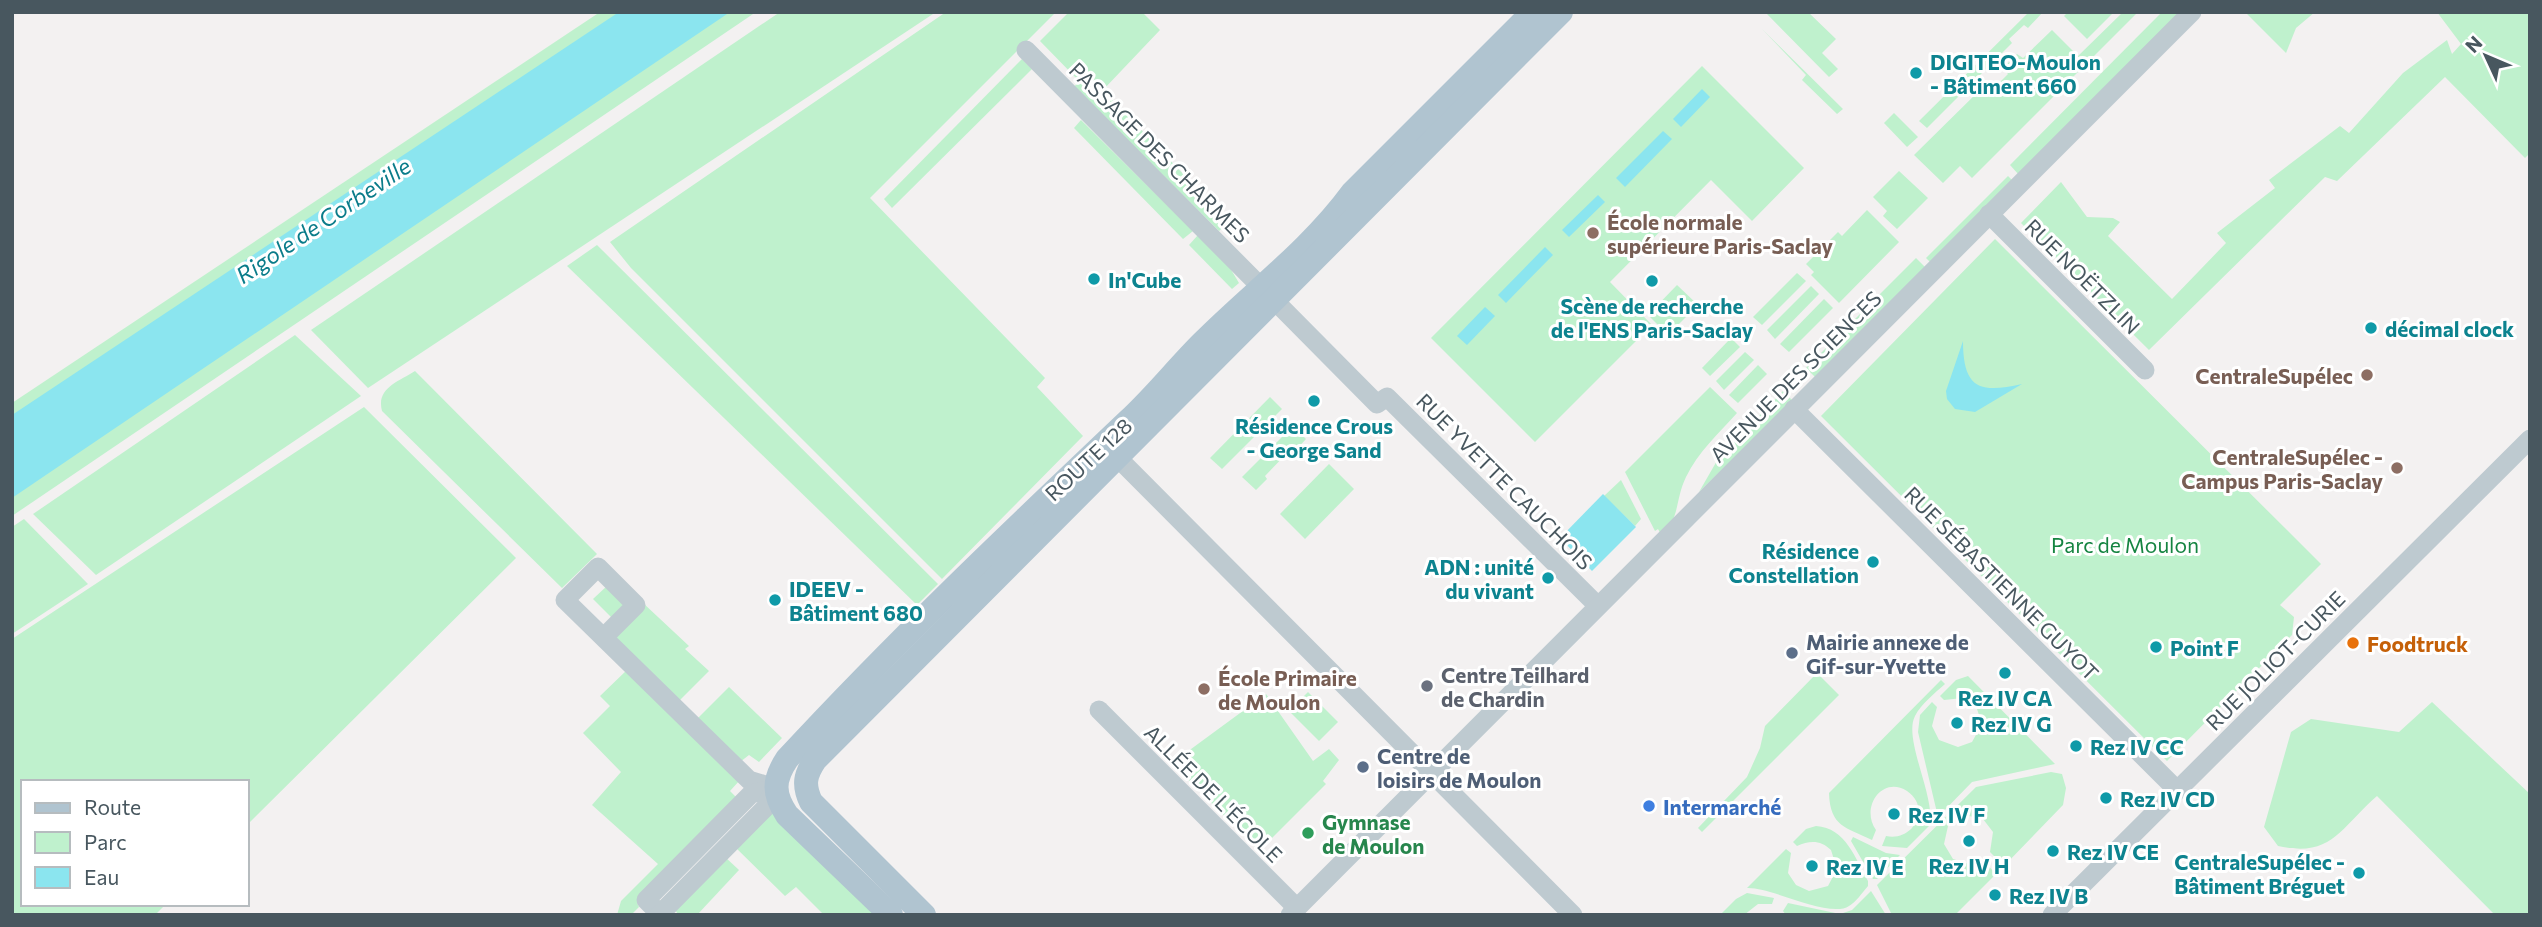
<svg xmlns="http://www.w3.org/2000/svg" width="2542" height="927" font-family="Commissioner,sans-serif">
<rect width="100%" height="100%" fill="#f3f1f1"/>
<g fill="#bff1cd">
<path d="M600,12H756L12,516V403Z"/>
<path d="M780,12H936L368,388L311,330Z"/>
<path d="M946,12H1056L870,198L1045,378L1037,387L1083,436L942,579L631,268L610,242Z"/>
<path d="M1069,12H1142L1160,30L1103,90L1229,222L1219,231L1074,87L1079,81L1040,41Z"/>
<path d="M1765,12H1808L1836,39L1822,53L1838,69L1829,77Z"/>
<path d="M2029,12H2043L2028,28L2024,25L2009,39L2012,43L1975,80L1971,76L1955,91L1959,96L1927,128L1919,121Z"/>
<path d="M2068,12H2114L2087,39L2064,16Z"/>
<path d="M2123,12H2138L1972,178L1960,166L1943,183L1914,155L1984,86L1990,92L2008,74L2003,68L2017,54L2023,58L2052,30L2078,56Z"/>
<path d="M2162,12H2181L2019,175L2010,165Z"/>
<path d="M2245,12H2315L2296,28L2286,53Z"/>
<path d="M2437,12H2530V153L2525,158L2445,77L2337,181L2325,177L2149,350L2021,223L2061,182L2087,217L2113,218L2120,222L2108,236L2172,299L2226,243L2217,233L2275,188L2269,180L2340,126L2349,133L2403,73L2447,40L2452,54L2461,44Z"/>
<path d="M1762,29L1843,109L1837,114L1802,80L1806,75Z"/>
<path d="M1022,59L1032,69L892,208L884,199Z"/>
<path d="M1702,66L1804,168L1752,221L1711,180L1610,282L1652,325L1535,442L1431,338Z"/>
<path d="M1894,113L1918,137L1907,147L1884,123Z"/>
<path d="M1081,120L1193,231L1183,239L1074,128Z"/>
<path d="M1899,171L1928,198L1897,229L1883,216L1887,211L1873,197Z"/>
<path d="M2008,176L2013,181L1931,263L1926,258Z"/>
<path d="M1867,210L1899,242L1839,303L1811,275L1814,272L1806,264L1838,232L1842,236Z"/>
<path d="M1198,235L1227,263L1239,283L1232,289L1189,245Z"/>
<path d="M1995,239L2321,564L2280,605L2294,617L2292,635L2167,761L1821,416Z"/>
<path d="M597,245L938,584L917,605L567,266Z"/>
<path d="M1916,258L1926,268L1816,378L1806,368Z"/>
<path d="M1797,273L1806,281L1762,325L1753,317Z"/>
<path d="M1677,285L1698,305L1668,335L1648,315Z"/>
<path d="M1811,286L1819,294L1775,339L1767,330Z"/>
<path d="M1824,299L1833,308L1789,352L1780,344Z"/>
<path d="M295,335L361,396L96,575L33,514Z"/>
<path d="M1731,338L1740,347L1710,376L1702,368Z"/>
<path d="M1745,352L1754,360L1724,390L1716,381Z"/>
<path d="M1758,365L1767,374L1738,403L1729,395Z"/>
<path d="M415,371L597,554L562,588L382,411C376,388 398,382 415,371Z"/>
<path d="M1710,387L1737,413C1719,433 1698,452 1686,477C1675,500 1680,518 1662,536L1658,529L1655,531L1625,472Z"/>
<path d="M1783,391L1793,401L1699,492L1718,459Z"/>
<path d="M1270,397L1282,409L1222,469L1210,458Z"/>
<path d="M364,407L516,558L247,825V782H23V904H166L155,915H12V639Z"/>
<path d="M1293,426L1306,439L1295,451L1291,449L1265,476L1267,479L1256,490L1242,477Z"/>
<path d="M1329,464L1354,489L1305,539L1280,514Z"/>
<path d="M1621,480L1641,519L1635,526L1604,496Z"/>
<path d="M24,519L88,584L12,634V527Z"/>
<path d="M608,585L627,604L613,619L593,599Z"/>
<path d="M643,603L689,646L685,649L709,671L678,702L613,637Z"/>
<path d="M628,669L740,780L730,791L739,800L637,903L639,907L631,915H617L621,901L658,864L592,805L621,772L583,733L610,706L600,696Z"/>
<path d="M1817,673L1839,695L1702,832L1698,828L1747,777L1760,748L1765,726Z"/>
<path d="M1968,676L2055,764L1972,782L1938,817L1918,732L1920,715L1932,702L1937,707L1932,726L1939,740L1958,747L1972,742L1982,724L1976,706L1963,698L1944,700L1940,696L1956,680Z"/>
<path d="M1941,680L1945,684C1935,693 1921,704 1915,716C1903,739 1935,795 1930,825L1907,848L1882,846L1886,836C1913,842 1932,808 1907,791C1882,775 1860,808 1876,830L1872,840C1846,827 1830,827 1829,793Z"/>
<path d="M729,687L782,738L759,762L749,755L740,762L697,719Z"/>
<path d="M1308,692L1338,722L1319,741L1289,711Z"/>
<path d="M1266,694L1313,761L1329,749L1339,760L1323,781L1326,784L1259,851L1172,763Z"/>
<path d="M2432,702L2530,794V915H2495L2377,796C2340,828 2332,858 2278,846L2264,827L2291,732L2311,719L2399,732Z"/>
<path d="M2051,772L2062,774L2066,788L2063,805L2004,866L1990,852L1993,832L1983,819L1964,815L1948,826L1944,844L1953,859L1969,864L1983,860L1996,874L1955,915H1892L1877,885L1976,787Z"/>
<path d="M771,810L884,915H824L796,887L785,896L734,846Z"/>
<path d="M1816,826C1846,828 1855,858 1868,881V886C1862,893 1856,902 1849,906C1830,919 1772,887 1747,888L1786,849L1791,853L1788,873L1796,885L1809,891L1828,886L1837,869L1831,850C1821,840 1810,840 1797,846L1793,842L1806,829Z"/>
<path d="M1853,837L1886,853L1900,855L1877,879H1873L1851,841Z"/>
<path d="M725,857L739,870L697,915H679L673,908Z"/>
<path d="M1871,891L1886,915H1786L1783,911L1788,903L1840,914L1852,910Z"/>
<path d="M1747,893L1774,898L1772,904H1758L1744,915H1720L1736,899Z"/>
</g>
<g fill="#8be5ef">
<path d="M619,12H730L12,498V415Z"/>
<path d="M1702,89L1710,97L1681,127L1673,119Z"/>
<path d="M1663,131L1672,139L1625,187L1616,178Z"/>
<path d="M1598,195L1605,202L1569,237L1562,230Z"/>
<path d="M1545,247L1553,255L1506,303L1498,295Z"/>
<path d="M1485,307L1495,316L1467,345L1457,336Z"/>
<path d="M1963,341C1963,388 1979,394 2022,384L1975,412L1955,409L1947,399L1946,391Z"/>
<path d="M1603,494L1636,527L1592,571L1560,538Z"/>
</g>
<g fill="none" stroke-linecap="round" stroke-linejoin="round">
<g stroke="#becad0" stroke-width="19">
<path d="M1026,50L1377,404L1387,397L1597,605"/>
<path d="M1989,214L2145,370"/>
<path d="M1794,409L2177,790"/>
<path d="M1107,447L1573,915"/>
<path d="M604,637L636,605L598,567L565,600L749,780L775,788"/>
<path d="M1099,710L1297,908"/>
<path d="M660,914L646,900L751,794L775,788"/>
<path d="M659,915L765,808L775,788"/>
<path d="M1290,915L2192,12"/>
<path d="M2052,915L2530,439"/>
</g>
<g stroke="#b0c4d0" stroke-width="24">
<path d="M891,915L787,815C773,794 773,780 787,759C896,641 1013,530 1129,420C1155,396 1177,368 1202,343C1252,293 1310,250 1352,193L1533,12"/>
<path d="M924,915L811,802C803,785 805,775 815,760L1561,12"/>
</g>
</g>
<g fill="#0f9aa8" stroke="#fff" stroke-width="2.5">
<circle cx="1916" cy="73" r="7"/>
<circle cx="1094" cy="279" r="7"/>
<circle cx="1652" cy="281" r="7"/>
<circle cx="2371" cy="328" r="7"/>
<circle cx="1314" cy="401" r="7"/>
<circle cx="1873" cy="562" r="7"/>
<circle cx="1548" cy="578" r="7"/>
<circle cx="775" cy="600" r="7"/>
<circle cx="2156" cy="647" r="7"/>
<circle cx="2005" cy="673" r="7"/>
<circle cx="1957" cy="723" r="7"/>
<circle cx="2076" cy="746" r="7"/>
<circle cx="2106" cy="798" r="7"/>
<circle cx="1894" cy="814" r="7"/>
<circle cx="1969" cy="841" r="7"/>
<circle cx="2053" cy="851" r="7"/>
<circle cx="1812" cy="866" r="7"/>
<circle cx="2359" cy="873" r="7"/>
<circle cx="1995" cy="895" r="7"/>
</g>
<g fill="#8d6e63" stroke="#fff" stroke-width="2.5">
<circle cx="1593" cy="233" r="7"/>
<circle cx="2367" cy="375" r="7"/>
<circle cx="2397" cy="468" r="7"/>
<circle cx="1204" cy="689" r="7"/>
</g>
<circle fill="#e8710a" stroke="#fff" stroke-width="2.5" cx="2353" cy="643" r="7"/>
<g fill="#5c6f8a" stroke="#fff" stroke-width="2.5">
<circle cx="1792" cy="653" r="7"/>
<circle cx="1363" cy="767" r="7"/>
</g>
<circle fill="#6b7280" stroke="#fff" stroke-width="2.5" cx="1427" cy="686" r="7"/>
<circle fill="#3f7fe0" stroke="#fff" stroke-width="2.5" cx="1649" cy="806" r="7"/>
<circle fill="#2e9e5b" stroke="#fff" stroke-width="2.5" cx="1308" cy="833" r="7"/>
<g text-anchor="middle" dominant-baseline="central" stroke-width="6" stroke-linejoin="round" paint-order="stroke">
<g font-size="21" font-weight="bold" fill="#0d838f" stroke="#fff" text-anchor="start">
<text x="1930" y="61">DIGITEO-Moulon<tspan x="1930" dy="24">- Bâtiment 660</tspan></text>
<text x="1108" y="279">In'Cube</text>
<text x="1652" y="305" text-anchor="middle">Scène de recherche<tspan x="1652" dy="24">de l'ENS Paris-Saclay</tspan></text>
<text x="2385" y="328">décimal clock</text>
<text x="1314" y="425" text-anchor="middle">Résidence Crous<tspan x="1314" dy="24">- George Sand</tspan></text>
<text x="1859" y="550" text-anchor="end">Résidence<tspan x="1859" dy="24">Constellation</tspan></text>
<text x="1534" y="566" text-anchor="end">ADN : unité<tspan x="1534" dy="24">du vivant</tspan></text>
<text x="789" y="588">IDEEV -<tspan x="789" dy="24">Bâtiment 680</tspan></text>
<text x="2170" y="647">Point F</text>
<text x="2005" y="697" text-anchor="middle">Rez IV CA</text>
<text x="1971" y="723">Rez IV G</text>
<text x="2090" y="746">Rez IV CC</text>
<text x="2120" y="798">Rez IV CD</text>
<text x="1908" y="814">Rez IV F</text>
<text x="2067" y="851">Rez IV CE</text>
<text x="2345" y="861" text-anchor="end">CentraleSupélec -<tspan x="2345" dy="24">Bâtiment Bréguet</tspan></text>
<text x="1969" y="865" text-anchor="middle">Rez IV H</text>
<text x="1826" y="866">Rez IV E</text>
<text x="2009" y="895">Rez IV B</text>
</g>
<g font-size="21" fill="#48575f" stroke="#fff">
<text transform="translate(1160 152) rotate(45)">PASSAGE DES CHARMES</text>
<text transform="translate(2083 276) rotate(45)">RUE NOËTZLIN</text>
<text transform="translate(1795 376) rotate(-45)">AVENUE DES SCIENCES</text>
<text transform="translate(1088 459) rotate(-43)">ROUTE 128</text>
<text transform="translate(1505 481) rotate(45)">RUE YVETTE CAUCHOIS</text>
<text transform="translate(2002 583) rotate(45)">RUE SÉBASTIENNE GUYOT</text>
<text transform="translate(2275 660) rotate(-45)">RUE JOLIOT-CURIE</text>
<text transform="translate(1214 793) rotate(45)">ALLÉE DE L'ÉCOLE</text>
</g>
<g font-size="21" font-weight="bold" fill="#785e54" stroke="#fff" text-anchor="start">
<text x="1607" y="221">École normale<tspan x="1607" dy="24">supérieure Paris-Saclay</tspan></text>
<text x="2353" y="375" text-anchor="end">CentraleSupélec</text>
<text x="2383" y="456" text-anchor="end">CentraleSupélec -<tspan x="2383" dy="24">Campus Paris-Saclay</tspan></text>
<text x="1218" y="677">École Primaire<tspan x="1218" dy="24">de Moulon</tspan></text>
</g>
<g font-size="21" fill="#158441" stroke="#fff">
<text x="2125" y="544">Parc de Moulon</text>
</g>
<g font-size="21" font-weight="bold" fill="#4e5e75" stroke="#fff" text-anchor="start">
<text x="1806" y="641">Mairie annexe de<tspan x="1806" dy="24">Gif-sur-Yvette</tspan></text>
<text x="1377" y="755">Centre de<tspan x="1377" dy="24">loisirs de Moulon</tspan></text>
</g>
<g font-size="21" font-weight="bold" fill="#c56008" stroke="#fff" text-anchor="start">
<text x="2367" y="643">Foodtruck</text>
</g>
<g font-size="21" font-weight="bold" fill="#5b616d" stroke="#fff" text-anchor="start">
<text x="1441" y="674">Centre Teilhard<tspan x="1441" dy="24">de Chardin</tspan></text>
</g>
<g font-size="21" font-weight="bold" fill="#366cbe" stroke="#fff" text-anchor="start">
<text x="1663" y="806">Intermarché</text>
</g>
<g font-size="21" font-weight="bold" fill="#27864d" stroke="#fff" text-anchor="start">
<text x="1322" y="821">Gymnase<tspan x="1322" dy="24">de Moulon</tspan></text>
</g>
<g font-size="23" font-style="italic" fill="#0a7c8a" stroke="#fff">
<text transform="translate(323 220) rotate(-34)">Rigole de Corbeville</text>
</g>
</g>
<rect width="2542" height="927" fill="none" stroke="#48575f" stroke-width="28"/>
<rect x="21" y="780" width="228" height="126" fill="#ffffff" stroke="#b6bcbf" stroke-width="2"/>
<rect x="35" y="803" width="35" height="10" fill="#b0c4d0" stroke="#b6bcbf" stroke-width="2"/>
<text x="84" y="815" font-size="21" fill="#48575f">Route</text>
<rect x="35" y="832" width="35" height="21" fill="#bff1cd" stroke="#b6bcbf" stroke-width="2"/>
<text x="84" y="850" font-size="21" fill="#48575f">Parc</text>
<rect x="35" y="867" width="35" height="21" fill="#8be5ef" stroke="#b6bcbf" stroke-width="2"/>
<text x="84" y="885" font-size="21" fill="#48575f">Eau</text>
<g transform="translate(2486 56) rotate(314)" stroke="#ffffff" stroke-width="5" paint-order="stroke">
<path d="M0-5L12 26L0 18L-12 26Z" fill="#48575f"/>
<text y="-10" font-size="19" font-weight="bold" text-anchor="middle" fill="#48575f">N</text>
</g>
</svg>
